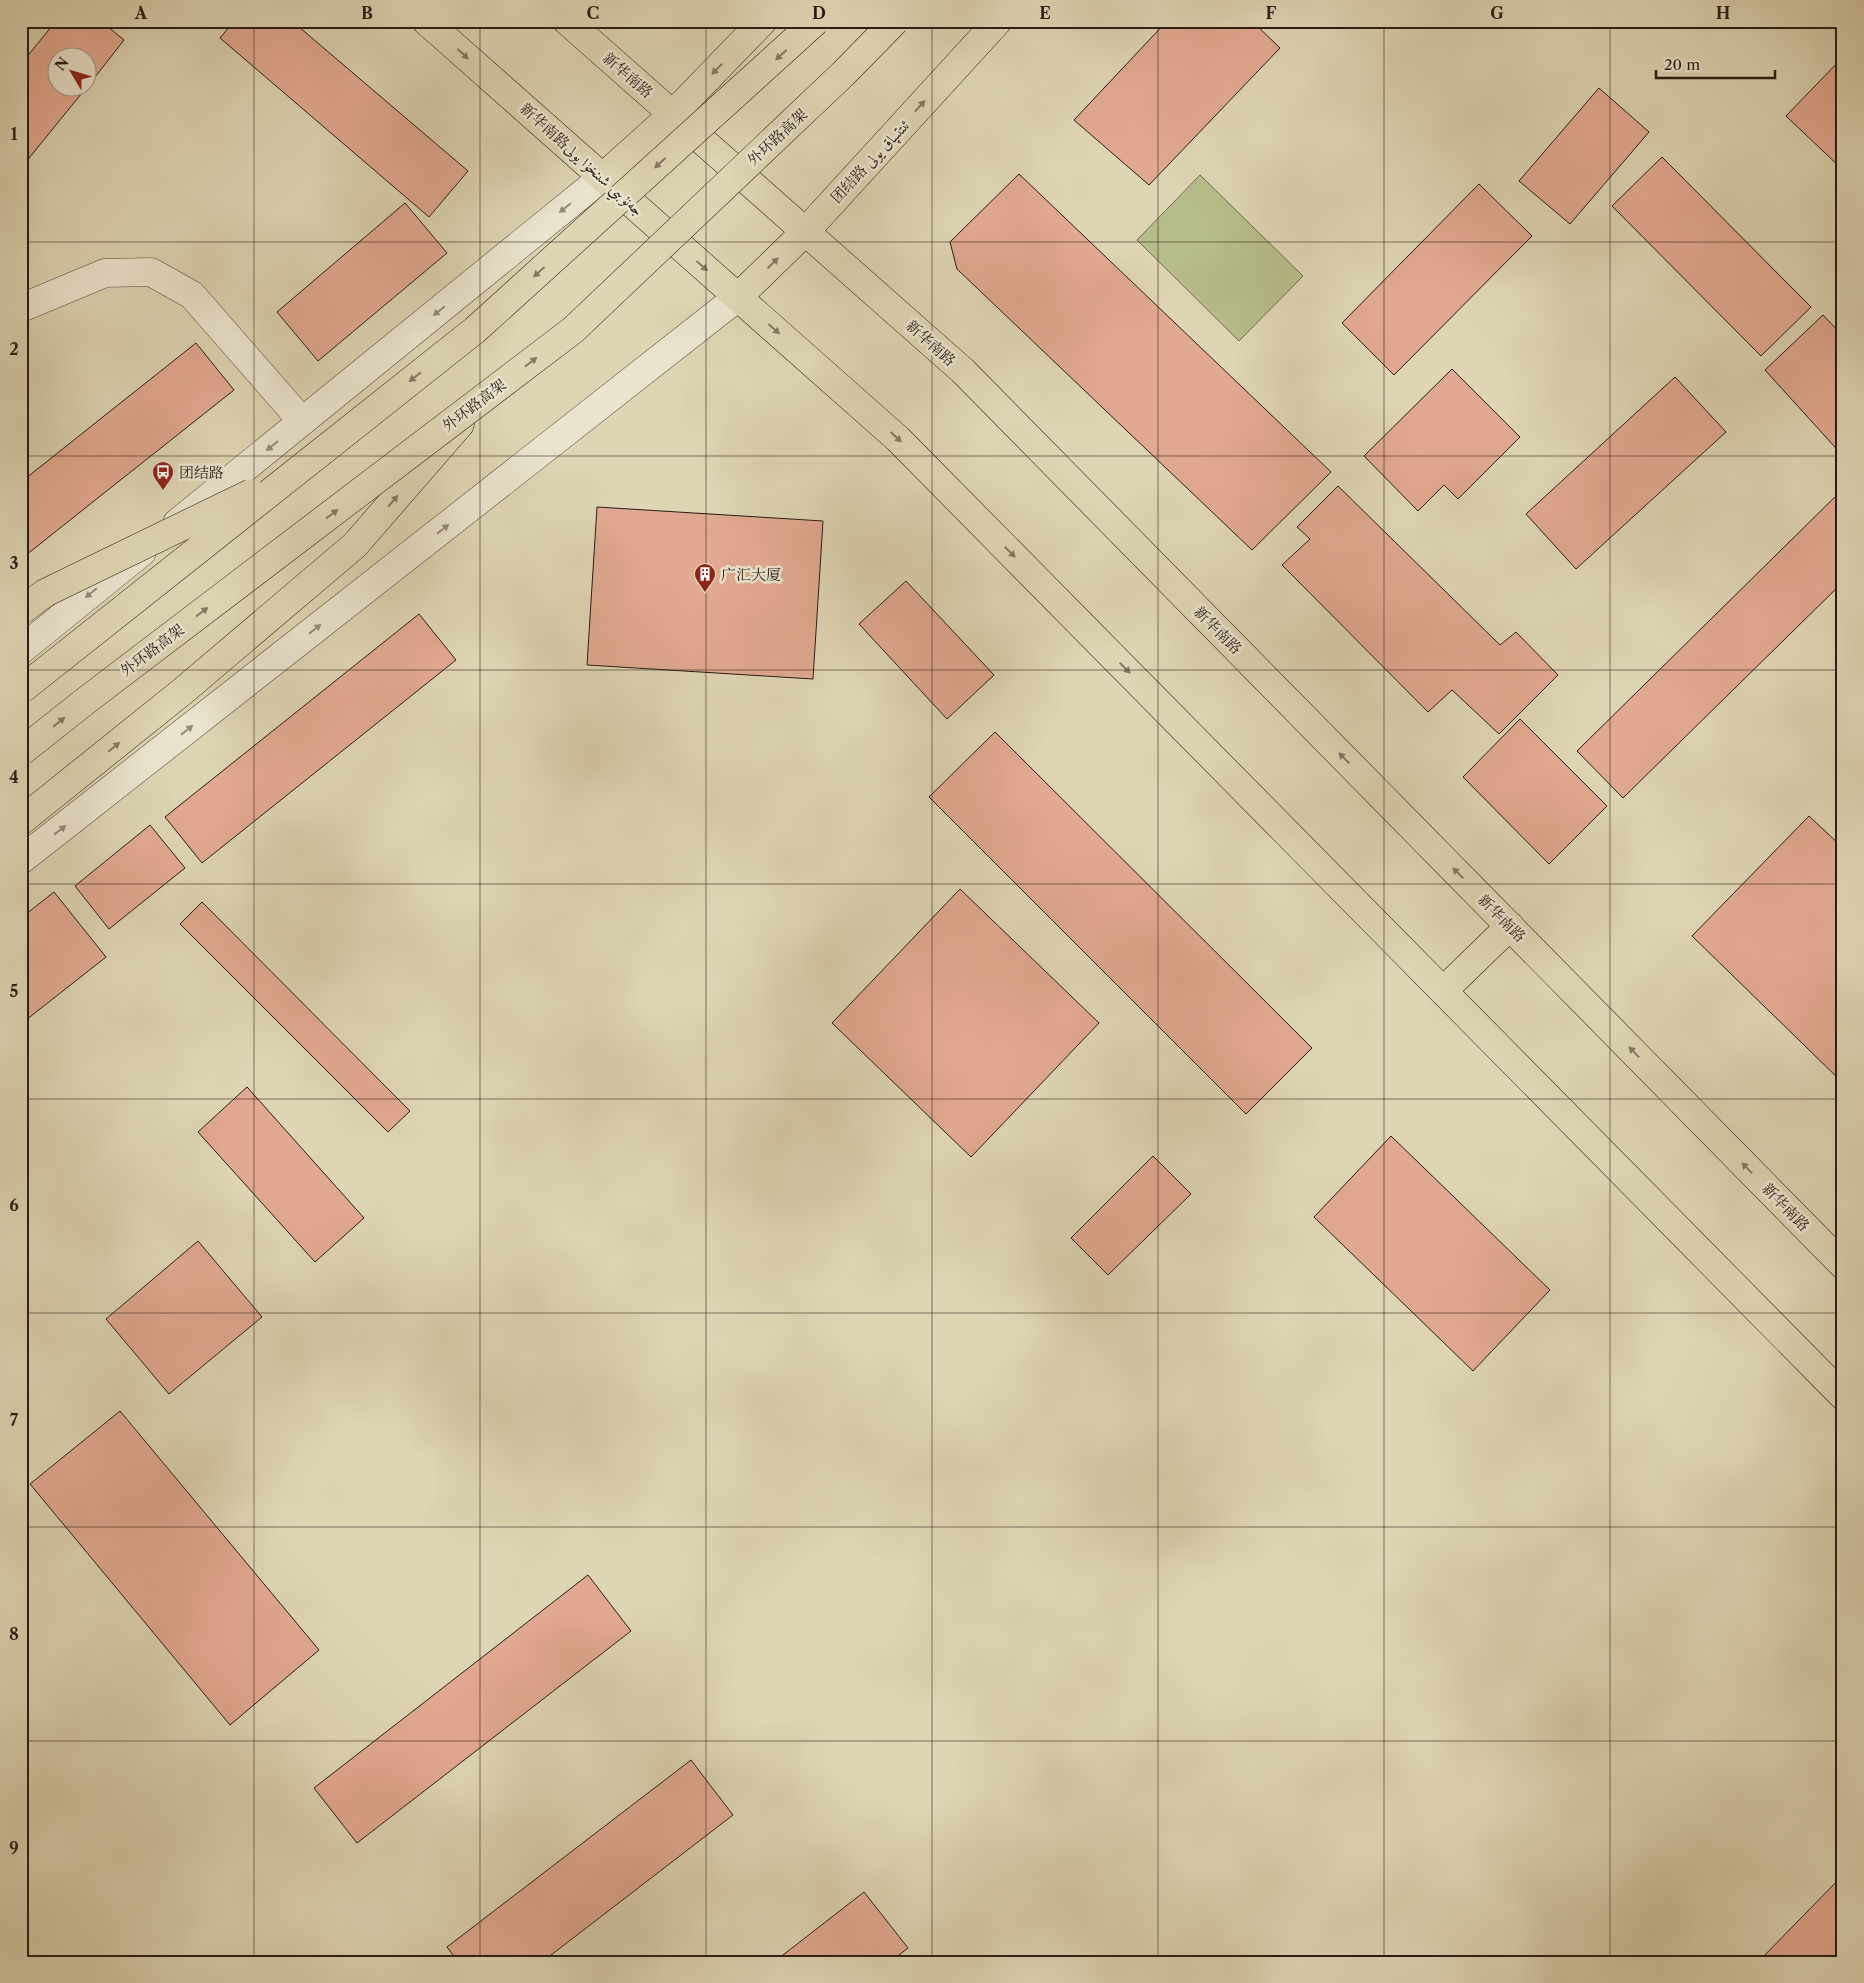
<svg xmlns="http://www.w3.org/2000/svg" width="1864" height="1983" font-family="'Libre Caslon Text',Amiri,'Noto Serif SC',serif">
<rect width="100%" height="100%" fill="#ded5b4"/>
<filter id="stains"><feTurbulence type="fractalNoise" baseFrequency=".004" numOctaves="4"/><feColorMatrix values="0 0 0 0 .2 0 0 0 0 .09 0 0 0 0 .02 0 0 0 .5 -.17"/></filter>
<radialGradient id="worn" r=".72"><stop offset=".6" stop-color="#630" stop-opacity="0"/><stop offset="1" stop-color="#630" stop-opacity=".3"/></radialGradient>
<path fill="#b6bc8a" stroke="#6f6c50" d="M1200,175L1303,276L1239,341L1137,240Z"/>
<g fill="#e1a991" stroke="#281c16">
<path d="M56,21H101L124,40L88,86V58H58V88H86L21,168V64Z"/>
<path d="M234,21H292L468,171L429,217L220,38Z"/>
<path d="M1167,21H1252L1280,48L1149,185L1074,120Z"/>
<path d="M1843,57V170L1786,116Z"/>
<path d="M1599,88L1649,132L1570,224L1519,181Z"/>
<path d="M1662,157L1811,307L1761,356L1612,206Z"/>
<path d="M1019,174L1331,472L1252,550L957,269L950,242Z"/>
<path d="M1479,184L1532,236L1394,375L1342,323Z"/>
<path d="M405,203L447,253L318,361L277,312Z"/>
<path d="M1823,315L1843,336V456L1765,370Z"/>
<path d="M196,343L234,390L21,559V482Z"/>
<path d="M1452,369L1520,437L1458,499L1444,485L1418,511L1364,456Z"/>
<path d="M1675,377L1726,432L1576,569L1526,514Z"/>
<path d="M1338,486L1500,645L1516,632L1558,675L1499,734L1452,690L1428,712L1282,565L1310,539L1297,527Z"/>
<path d="M1843,489V582L1623,798L1577,751Z"/>
<path d="M597,507L823,521L813,679L587,665Z"/>
<path d="M906,581L994,675L947,719L859,624Z"/>
<path d="M419,614L456,660L202,863L165,817Z"/>
<path d="M1520,719L1607,806L1549,864L1463,777Z"/>
<path d="M995,732L1312,1048L1246,1114L929,797Z"/>
<path d="M1809,816L1843,848V1083L1692,936Z"/>
<path d="M150,825L185,868L109,929L75,886Z"/>
<path d="M960,889L1099,1023L971,1157L832,1023Z"/>
<path d="M54,892L106,957L21,1024V918Z"/>
<path d="M202,902L410,1111L388,1132L180,924Z"/>
<path d="M247,1087L364,1218L315,1262L198,1132Z"/>
<path d="M1391,1136L1550,1290L1473,1371L1314,1217Z"/>
<path d="M1153,1156L1191,1194L1108,1275L1071,1238Z"/>
<path d="M198,1241L262,1317L169,1394L106,1319Z"/>
<path d="M120,1411L319,1650L230,1725L30,1484Z"/>
<path d="M588,1575L631,1631L357,1843L314,1788Z"/>
<path d="M691,1760L733,1815L542,1962H458L447,1947Z"/>
<path d="M1843,1875V1948L1829,1962H1758Z"/>
<path d="M864,1892L908,1948L890,1962H774Z"/>
</g>
<g fill="none" stroke-linecap="round" stroke-linejoin="round">
<g stroke="#564a3e" stroke-width="29">
<g id="minor">
<path d="M21,308L105,273L151,272L192,295L302,421"/>
<path d="M177,523L603,177"/>
<path d="M21,650L142,552"/>
<path d="M21,860L738,297"/>
</g>
</g>
<g stroke="#281c16" stroke-width="29">
<g id="major">
<path d="M426,21L898,439L1843,1396"/>
<path d="M567,21L963,371L1843,1265"/>
<path d="M603,177L673,114L763,21"/>
<path d="M738,297L805,232L998,21"/>
<path d="M1443,991L1510,926"/>
</g>
</g>
<g stroke="#281c16" stroke-width="29">
<path id="highway" d="M21,821L183,691L355,545L460,424"/>
</g>
<use href="#minor" stroke="#eae4ce" stroke-width="28"/>
<use href="#major" stroke="#ded5b4" stroke-width="28"/>
<use href="#highway" stroke="#ded5b4" stroke-width="28"/>
<g stroke="#281c16" stroke-width="29" stroke-linecap="butt">
<g id="highway-bridge">
<path d="M21,611L45,593L251,493"/>
<path d="M21,690L475,330L816,21"/>
<path d="M21,752L88,699L573,330L843,74L895,21"/>
</g>
</g>
<use href="#highway-bridge" stroke="#ded5b4" stroke-width="28"/>
</g>
<defs><path id="oneway-solid" d="M-6-.8H1V-3.2L6.5 0L1 3.2V.8H-6Z" transform="scale(1.25)"/></defs>
<g fill="#837865">
<use href="#oneway-solid" transform="translate(463 54) rotate(42)"/>
<use href="#oneway-solid" transform="translate(781 55) rotate(138)"/>
<use href="#oneway-solid" transform="translate(717 69) rotate(134)"/>
<use href="#oneway-solid" transform="translate(920 106) rotate(-47)"/>
<use href="#oneway-solid" transform="translate(660 163) rotate(138)"/>
<use href="#oneway-solid" transform="translate(773 263) rotate(-44)"/>
<use href="#oneway-solid" transform="translate(702 266) rotate(41)"/>
<use href="#oneway-solid" transform="translate(539 272) rotate(138)"/>
<use href="#oneway-solid" transform="translate(774 329) rotate(41)"/>
<use href="#oneway-solid" transform="translate(531 362) rotate(-37)"/>
<use href="#oneway-solid" transform="translate(415 377) rotate(142)"/>
<use href="#oneway-solid" transform="translate(896 437) rotate(43)"/>
<use href="#oneway-solid" transform="translate(393 501) rotate(-49)"/>
<use href="#oneway-solid" transform="translate(332 514) rotate(-37)"/>
<use href="#oneway-solid" transform="translate(1010 552) rotate(45)"/>
<use href="#oneway-solid" transform="translate(202 612) rotate(-37)"/>
<use href="#oneway-solid" transform="translate(1125 668) rotate(45)"/>
<use href="#oneway-solid" transform="translate(59 722) rotate(-39)"/>
<use href="#oneway-solid" transform="translate(114 747) rotate(-39)"/>
<use href="#oneway-solid" transform="translate(1344 758) rotate(-135)"/>
<use href="#oneway-solid" transform="translate(1458 873) rotate(-135)"/>
<use href="#oneway-solid" transform="translate(1634 1052) rotate(-134)"/>
<use href="#oneway-solid" transform="translate(1747 1168) rotate(-134)"/>
</g>
<g fill="#938a7b">
<use href="#oneway-solid" transform="translate(565 208) rotate(141)"/>
<use href="#oneway-solid" transform="translate(439 311) rotate(141)"/>
<use href="#oneway-solid" transform="translate(272 446) rotate(141)"/>
<use href="#oneway-solid" transform="translate(443 529) rotate(-38)"/>
<use href="#oneway-solid" transform="translate(91 593) rotate(141)"/>
<use href="#oneway-solid" transform="translate(315 629) rotate(-38)"/>
<use href="#oneway-solid" transform="translate(187 730) rotate(-38)"/>
<use href="#oneway-solid" transform="translate(60 830) rotate(-38)"/>
</g>
<path fill="none" stroke="#281c16" stroke-width="1" stroke-opacity="0.55" d="M254,21V1962M480,21V1962M706,21V1962M932,21V1962M1158,21V1962M1384,21V1962M1610,21V1962M21,242H1843M21,456H1843M21,670H1843M21,884H1843M21,1099H1843M21,1313H1843M21,1527H1843M21,1741H1843"/>
<defs>
<g id="bus-pin" transform="scale(1.125)"><path d="M0 17L-7.5 6A9.5 9.5 0 1 1 7.5 6Z" fill="#8f2418" stroke="#eae4ce"/><path d="M-5-6H5V4H4V6H2V4H-2V6H-4V4H-5ZM-3.5-4V0h7V-4ZM-3.5 1.2v1.5H-2V1.2ZM2 1.2v1.5H3.5V1.2Z" fill="#fff"/></g>
<g id="building-pin" transform="scale(1.125)"><path d="M0 17L-7.5 6A9.5 9.5 0 1 1 7.5 6Z" fill="#8f2418" stroke="#eae4ce"/><path d="M-4-6H4V6H1V3H-1V6H-4ZM-2.5-4.3h1.7v1.8h-1.7ZM.8-4.3h1.7v1.8H.8ZM-2.5-1h1.7V.8h-1.7ZM.8-1h1.7V.8H.8Z" fill="#fff"/></g>
</defs>
<g fill-rule="evenodd">
<use href="#bus-pin" x="163" y="472"/>
<use href="#building-pin" x="705" y="574"/>
</g>
<g text-anchor="middle" dominant-baseline="central" stroke-width="5" stroke-linejoin="round" paint-order="stroke">
<g font-size="15" fill="#281c16" stroke="#eae4ce">
<text transform="translate(628 75) rotate(41)">新华南路</text>
<text transform="translate(777 137) rotate(-43)">外环路高架</text>
<text transform="translate(582 159) rotate(42)">新华南路جەنۇبىي شىنخۇا يولى</text>
<text transform="translate(870 161) rotate(-47)">团结路 ئىتتىپاق يولى</text>
<text transform="translate(931 343) rotate(42)">新华南路</text>
<text transform="translate(474 405) rotate(-37)">外环路高架</text>
<text transform="translate(1218 630) rotate(45)">新华南路</text>
<text transform="translate(152 650) rotate(-37)">外环路高架</text>
<text transform="translate(1502 918) rotate(45)">新华南路</text>
<text transform="translate(1786 1207) rotate(46)">新华南路</text>
</g>
<g font-size="15" fill="#281c16" stroke="#eae4ce" text-anchor="start">
<text x="179" y="472">团结路</text>
<text x="721" y="574">广汇大厦</text>
</g>
</g>
<rect width="1864" height="1983" fill="none" stroke="#ded5b4" stroke-width="55"/>
<g transform="translate(72 72) rotate(308)"><circle r="24" fill="#eae4ce" stroke="#9c9484"/>
<path d="M0-4L9 19L0 12L-9 19Z" fill="#8f2418"/>
<text y="-8" font-size="14" font-weight="bold" text-anchor="middle" fill="#281c16">N</text>
</g>
<path d="M1656 70v8h119v-8" fill="none" stroke="#281c16" stroke-width="2.5"/>
<text x="1664" y="70" font-size="15" fill="#281c16" stroke="#eae4ce" stroke-width="4" paint-order="stroke">20 m</text>
<rect x="28" y="28" width="1808" height="1928" fill="none" stroke="#281c16" stroke-width="2"/>
<g font-size="16" text-anchor="middle" font-weight="bold" fill="#281c16">
<text x="141" y="19">A</text>
<text x="367" y="19">B</text>
<text x="593" y="19">C</text>
<text x="819" y="19">D</text>
<text x="1045" y="19">E</text>
<text x="1271" y="19">F</text>
<text x="1497" y="19">G</text>
<text x="1723" y="19">H</text>
<text x="14" y="140">1</text>
<text x="14" y="355">2</text>
<text x="14" y="569">3</text>
<text x="14" y="783">4</text>
<text x="14" y="997">5</text>
<text x="14" y="1211">6</text>
<text x="14" y="1426">7</text>
<text x="14" y="1640">8</text>
<text x="14" y="1854">9</text>
</g>
<rect width="100%" height="100%" filter="url(#stains)"/>
<rect width="100%" height="100%" fill="url(#worn)"/>
</svg>
